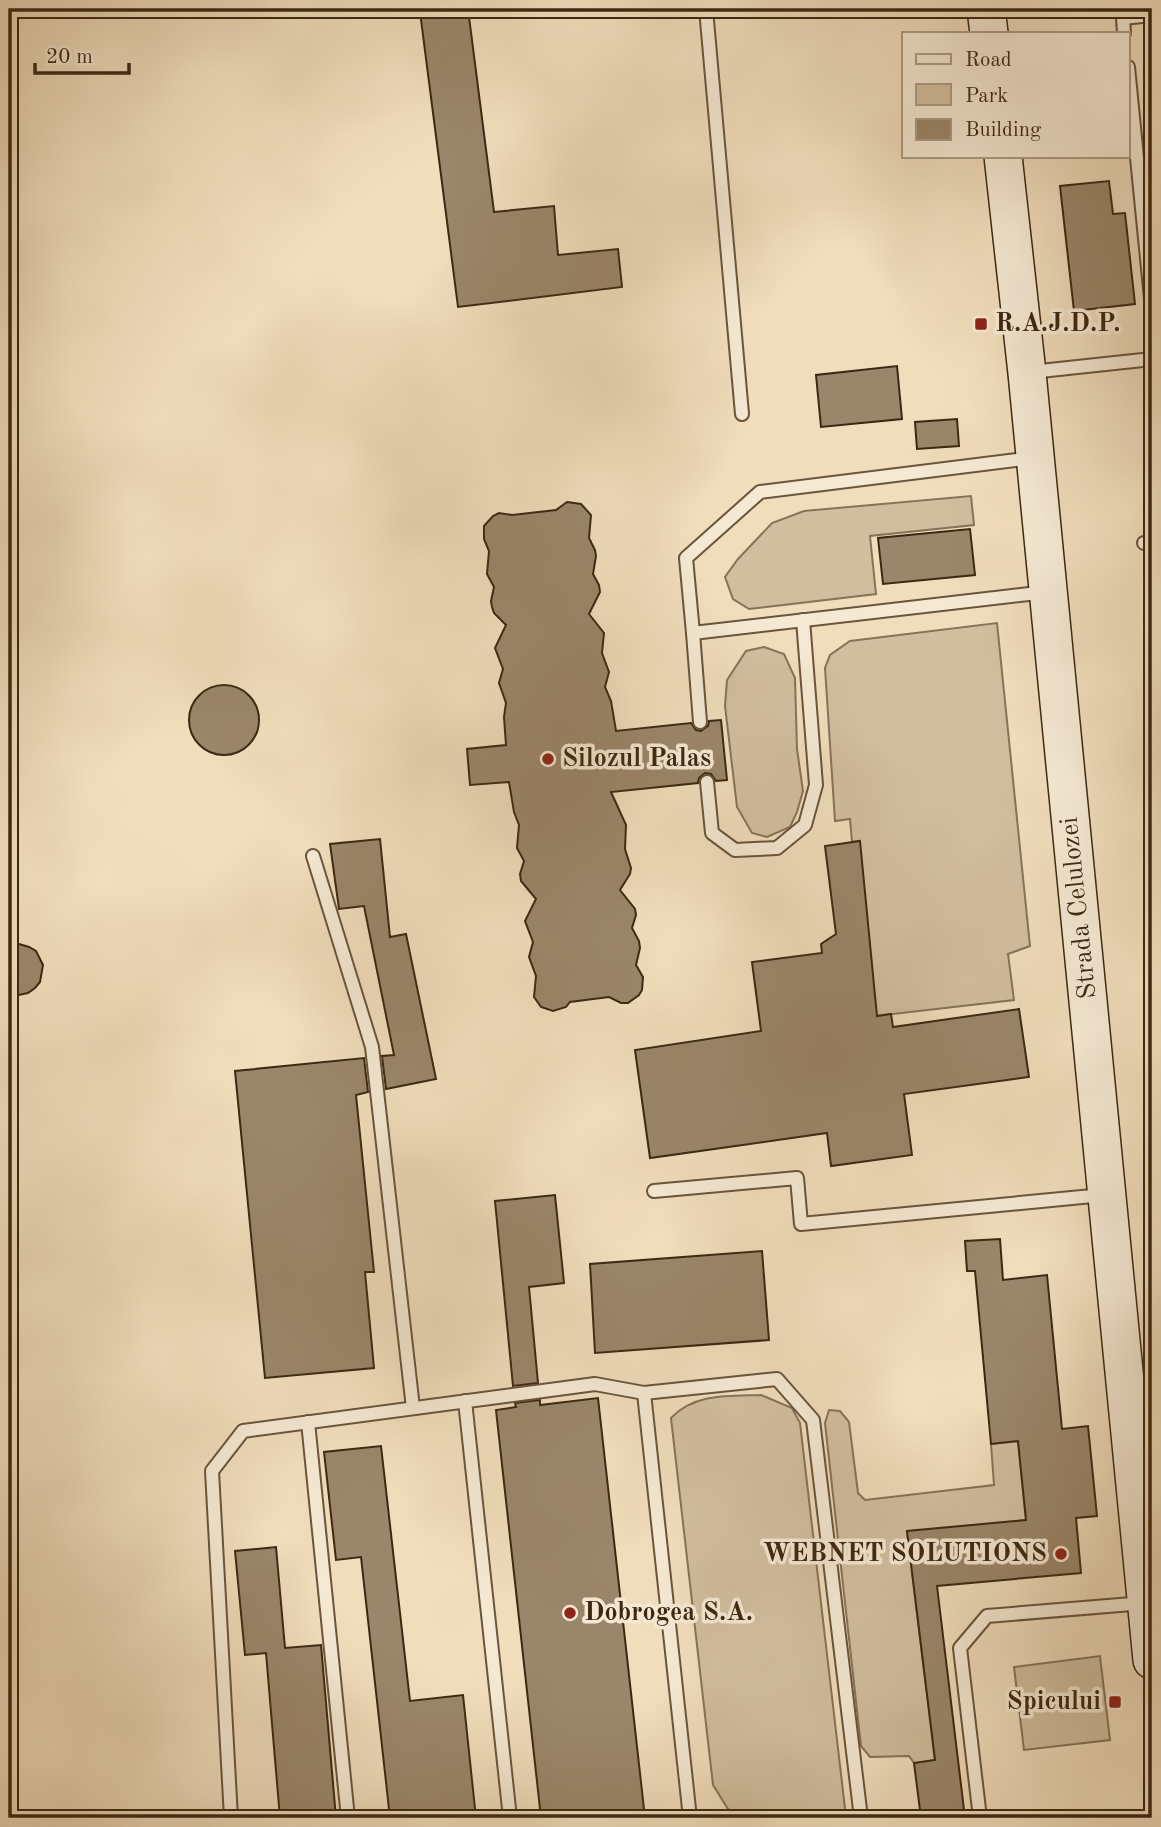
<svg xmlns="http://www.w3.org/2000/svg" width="1161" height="1827" font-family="'Old Standard TT',serif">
<rect width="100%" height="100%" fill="#f0ddbc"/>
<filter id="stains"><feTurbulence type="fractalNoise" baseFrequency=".00286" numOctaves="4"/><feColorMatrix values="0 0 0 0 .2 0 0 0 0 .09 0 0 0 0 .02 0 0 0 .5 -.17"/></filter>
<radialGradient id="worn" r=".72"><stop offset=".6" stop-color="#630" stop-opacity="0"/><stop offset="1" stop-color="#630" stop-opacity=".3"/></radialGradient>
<g fill="#d1be9f" stroke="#867358" stroke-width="2">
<path d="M971,496L974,525L870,536L876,594L749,609L733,599L725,577L738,559L772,523L804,511Z"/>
<path d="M997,623L1030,946L1008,954L1014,1000L876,1016L859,841L852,842L850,819L835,821L825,668L830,655L850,641Z"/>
<path d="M764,647L784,654L795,678L797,749L803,791L797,812L790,827L767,837L752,833L737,807L725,706L727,680L746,651Z"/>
<path d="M761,1395L792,1408L800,1423L846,1817L741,1818L728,1809L713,1785L671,1418C695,1393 729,1396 761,1395Z"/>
<path d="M829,1410L840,1411L849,1422L858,1493L865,1500L994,1485L991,1444L1018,1441L1026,1520L907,1532L935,1760L914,1763L909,1756L870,1757L861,1746L825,1423Z"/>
<path d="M1100,1656L1110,1740L1024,1750L1014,1667Z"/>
</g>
<g fill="#9a866a" stroke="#3c2812" stroke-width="2">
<path d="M447,9H468L494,212L554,206L558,255L618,249L622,287L458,307L420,12Z"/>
<path d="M1109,181L1113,214L1125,213L1135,304L1074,311L1060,186Z"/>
<path d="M897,366L902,419L821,427L816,375Z"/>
<path d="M957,419L959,446L917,449L915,422Z"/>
<path d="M567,502L581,504L591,515L589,538L595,550L596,556L593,574L599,585L600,592L589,614L604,633L602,653L609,672L605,687L611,701L616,731L691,723L696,730L701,731L708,726L709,721L721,720L727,780L716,781L711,774L705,773L699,778L698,783L611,792L626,825L625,849L631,868L630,874L620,890L635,909L636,915L632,928L639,941L640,948L636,965L643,977L642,990L639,995L628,1003H621L609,997L570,1002L566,1007L553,1011L541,1007L534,997L536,976L529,957L533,942L525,921L536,899L521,881L520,874L524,861L517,848L519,825L514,812L509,782L470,785L467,749L506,745L504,717L506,703L499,683L503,669L495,648L506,625L494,613L492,607L491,601L494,587L487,574L489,551L484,539V526L493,516L499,513L512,515L556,510Z"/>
<path d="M970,529L975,575L883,584L878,538Z"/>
<circle cx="224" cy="720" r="35"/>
<path d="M380,839L390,937L406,934L436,1079L386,1089L382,1056L394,1055L364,906L339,909L330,844Z"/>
<path d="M860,841L877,1016L891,1014L893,1027L1019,1009L1029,1077L904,1094L912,1155L831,1166L827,1133L650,1158L635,1050L761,1031L752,962L822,953L821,944L836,934L825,846Z"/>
<path d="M9,941L29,947L36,951L43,965L40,982L35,988L28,993L9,997Z"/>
<path d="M364,1058L368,1092L356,1095L374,1272H365L374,1368L265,1378L235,1071Z"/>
<path d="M555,1195L564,1283L529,1287L538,1383L513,1386L495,1201Z"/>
<path d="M1000,1239L1003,1280L1047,1275L1062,1429L1088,1426L1097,1516L1076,1518L1081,1573L937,1586L965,1818H921L914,1763L935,1760L907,1531L1026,1520L1018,1441L991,1444L975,1271H967L965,1241Z"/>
<path d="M762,1251L769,1340L595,1353L590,1264Z"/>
<path d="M598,1398L645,1818H541L496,1410L516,1407L515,1403L540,1400V1405Z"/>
<path d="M381,1446L410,1701L463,1695L476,1818H390L361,1557L336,1560L324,1452Z"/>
<path d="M276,1547L285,1648L321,1645L336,1818H280L266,1653L245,1655L235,1551Z"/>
</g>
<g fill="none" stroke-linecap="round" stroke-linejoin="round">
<g stroke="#69553c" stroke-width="16">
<g id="lane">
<path d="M706,9L742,414"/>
<path d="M1124,33L1123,18L1152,15"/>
<path d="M1128,67L1152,309"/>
<path d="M1031,372L1152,359"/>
<path d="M1032,458L760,492L686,558L693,633L1046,592"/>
<path d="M1144,543L1152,542"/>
<path d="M693,633L700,722"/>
<path d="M707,782L712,833L735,850L777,848L805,825L816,785L803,620"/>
<path d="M313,856L372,1047L413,1408"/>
<path d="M654,1191L797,1178L801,1224L1103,1195"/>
<path d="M644,1393L690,1818"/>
<path d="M465,1401L510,1818"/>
<path d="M308,1422L348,1818"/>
<path d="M231,1818L212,1471L243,1431L595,1384L644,1393L777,1379L813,1420L861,1818"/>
<path d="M980,1818L960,1648L987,1616L1144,1603"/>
</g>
</g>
<g stroke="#3c2812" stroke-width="40">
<g id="secondary">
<path d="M986,9L989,33"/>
<path d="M1003,156L1027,373L1152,1660"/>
</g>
</g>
<use href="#lane" stroke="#f5e9d3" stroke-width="12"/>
<use href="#secondary" stroke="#f5e9d3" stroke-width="37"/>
</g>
<g fill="#8f2418" stroke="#f5e9d3" stroke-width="2.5">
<rect x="974" y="317" width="14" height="14" rx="3.5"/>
<circle cx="548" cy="759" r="7"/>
<circle cx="1061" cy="1554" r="7"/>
<circle cx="570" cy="1613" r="7"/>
<rect x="1108" y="1695" width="14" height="14" rx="3.5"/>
</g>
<g text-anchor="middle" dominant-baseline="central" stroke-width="7" stroke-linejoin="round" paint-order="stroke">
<g font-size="26" font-weight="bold" fill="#3c2812" stroke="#f5e9d3" text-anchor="start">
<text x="995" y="324">R.A.J.D.P.</text>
<text x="562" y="759">Silozul Palas</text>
<text x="1047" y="1554" text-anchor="end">WEBNET SOLUTIONS</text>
<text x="584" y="1613">Dobrogea S.A.</text>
<text x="1101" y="1702" text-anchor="end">Spicului</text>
</g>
<g font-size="26" fill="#3c2812" stroke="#f5e9d3">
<text transform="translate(1079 908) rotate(-96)">Strada Celulozei</text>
</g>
</g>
<rect width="1161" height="1827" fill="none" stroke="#f0ddbc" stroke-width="35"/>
<rect x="10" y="10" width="1140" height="1806" fill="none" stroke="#3c2812" stroke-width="3.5"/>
<rect x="18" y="18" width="1126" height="1792" fill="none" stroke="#3c2812" stroke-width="2"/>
<rect x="902" y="32" width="228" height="126" fill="#f5e9d3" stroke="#ab9c86" stroke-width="2"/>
<rect x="916" y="54" width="35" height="10" fill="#f5e9d3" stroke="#ab9c86" stroke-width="2"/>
<text x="965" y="66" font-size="21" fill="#3c2812">Road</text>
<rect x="916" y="84" width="35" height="21" fill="#d1be9f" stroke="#ab9c86" stroke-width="2"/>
<text x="965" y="102" font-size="21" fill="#3c2812">Park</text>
<rect x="916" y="119" width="35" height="21" fill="#9a866a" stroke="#ab9c86" stroke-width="2"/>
<text x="965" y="136" font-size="21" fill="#3c2812">Building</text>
<path d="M35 63v10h94v-10" fill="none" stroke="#3c2812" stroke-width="3.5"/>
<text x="46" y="63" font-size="21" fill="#3c2812" stroke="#f5e9d3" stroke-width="5" paint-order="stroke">20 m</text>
<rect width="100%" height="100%" filter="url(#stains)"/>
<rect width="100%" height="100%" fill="url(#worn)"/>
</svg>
